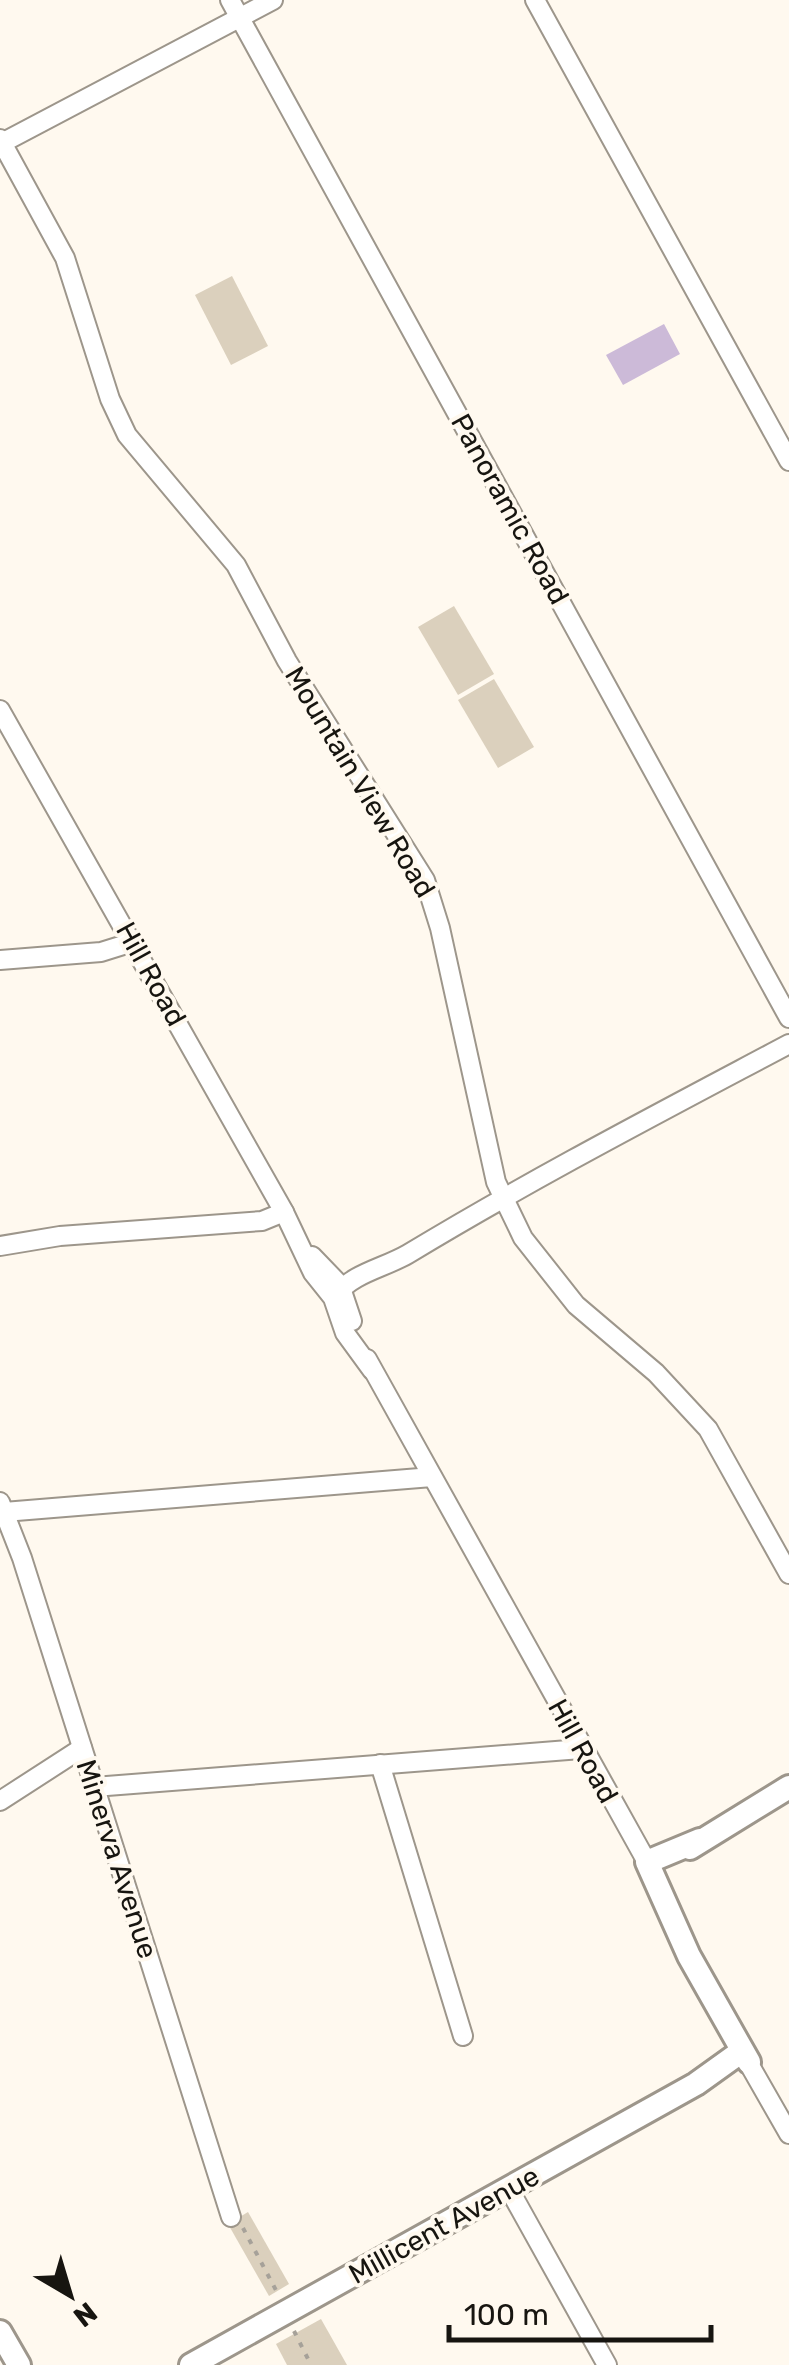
<svg xmlns="http://www.w3.org/2000/svg" width="789" height="2365" font-family="Rubik,sans-serif">
<rect width="100%" height="100%" fill="#fff9ef"/>
<g fill="#dbd0bd">
<path d="M232,276L268,346L231,365L195,295Z"/>
<path d="M454,606L494,674L458,695L418,627Z"/>
<path d="M494,679L534,747L498,768L458,700Z"/>
<path d="M248,2212L289,2284L269,2296L228,2224Z"/>
<path d="M321,2319L347,2365H287L276,2344Z"/>
</g>
<path fill="#ccbad8" d="M664,324L680,354L623,385L606,355Z"/>
<g fill="none" stroke-linecap="round" stroke-linejoin="round">
<g stroke="#9d968b" stroke-width="22">
<g id="minor">
<path d="M230,0L789,1018"/>
<path d="M535,0L789,461"/>
<path d="M0,139L65,258L110,399L127,435L236,565L287,661L425,880L440,928L496,1182L523,1238L576,1305L656,1373L708,1429L789,1574"/>
<path d="M0,144L273,0"/>
<path d="M0,710L284,1212L313,1273L333,1298L345,1333L372,1370"/>
<path d="M0,960L101,952L133,942"/>
<path d="M0,1246L60,1236L262,1221L284,1212"/>
<path d="M312,1256L340,1285L352,1321"/>
<path d="M336,1295C353,1273 384,1268 408,1254C532,1179 661,1112 789,1044"/>
<path d="M367,1359L647,1862"/>
<path d="M0,1502L22,1558L231,2217"/>
<path d="M4,1512L432,1477"/>
<path d="M380,1764L463,2036"/>
<path d="M94,1787L581,1749"/>
<path d="M0,1801L82,1748"/>
<path d="M749,2064L789,2134"/>
<path d="M509,2189L607,2365"/>
</g>
</g>
<g stroke="#9d968b" stroke-width="28">
<g id="tertiary">
<path d="M700,1840L647,1862L689,1956L749,2062"/>
<path d="M690,1848L789,1787"/>
<path d="M0,2332L19,2365"/>
<path d="M191,2365L696,2084L742,2051"/>
</g>
</g>
<g stroke="#a6a199" stroke-width="4" stroke-dasharray="5 8" stroke-linecap="butt">
<path d="M243,2228L278,2294"/>
<path d="M294,2331L311,2365"/>
</g>
<use href="#minor" stroke="#fff" stroke-width="18"/>
<use href="#tertiary" stroke="#fff" stroke-width="22"/>
</g>
<g text-anchor="middle" dominant-baseline="central" stroke-width="8" stroke-linejoin="round" paint-order="stroke">
<g font-size="28" fill="#171510" stroke="#fff9ef">
<text transform="translate(510 509) rotate(61)">Panoramic Road</text>
<text transform="translate(360 782) rotate(59)">Mountain View Road</text>
<text transform="translate(151 974) rotate(61)">Hill Road</text>
<text transform="translate(583 1751) rotate(61)">Hill Road</text>
<text transform="translate(117 1859) rotate(72)">Minerva Avenue</text>
<text transform="translate(444 2225) rotate(-29)">Millicent Avenue</text>
</g>
</g>
<g transform="translate(70 2295) rotate(142)" stroke="#fff9ef" stroke-width="8" paint-order="stroke">
<path d="M0-8L18 38L0 25L-18 38Z" fill="#171510"/>
<text y="-15" font-size="28" font-weight="bold" text-anchor="middle" fill="#171510">N</text>
</g>
<path d="M449 2325v15h262v-15" fill="none" stroke="#171510" stroke-width="5"/>
<text x="464" y="2325" font-size="30" fill="#171510" stroke="#fff9ef" stroke-width="8" paint-order="stroke">100 m</text>
</svg>
